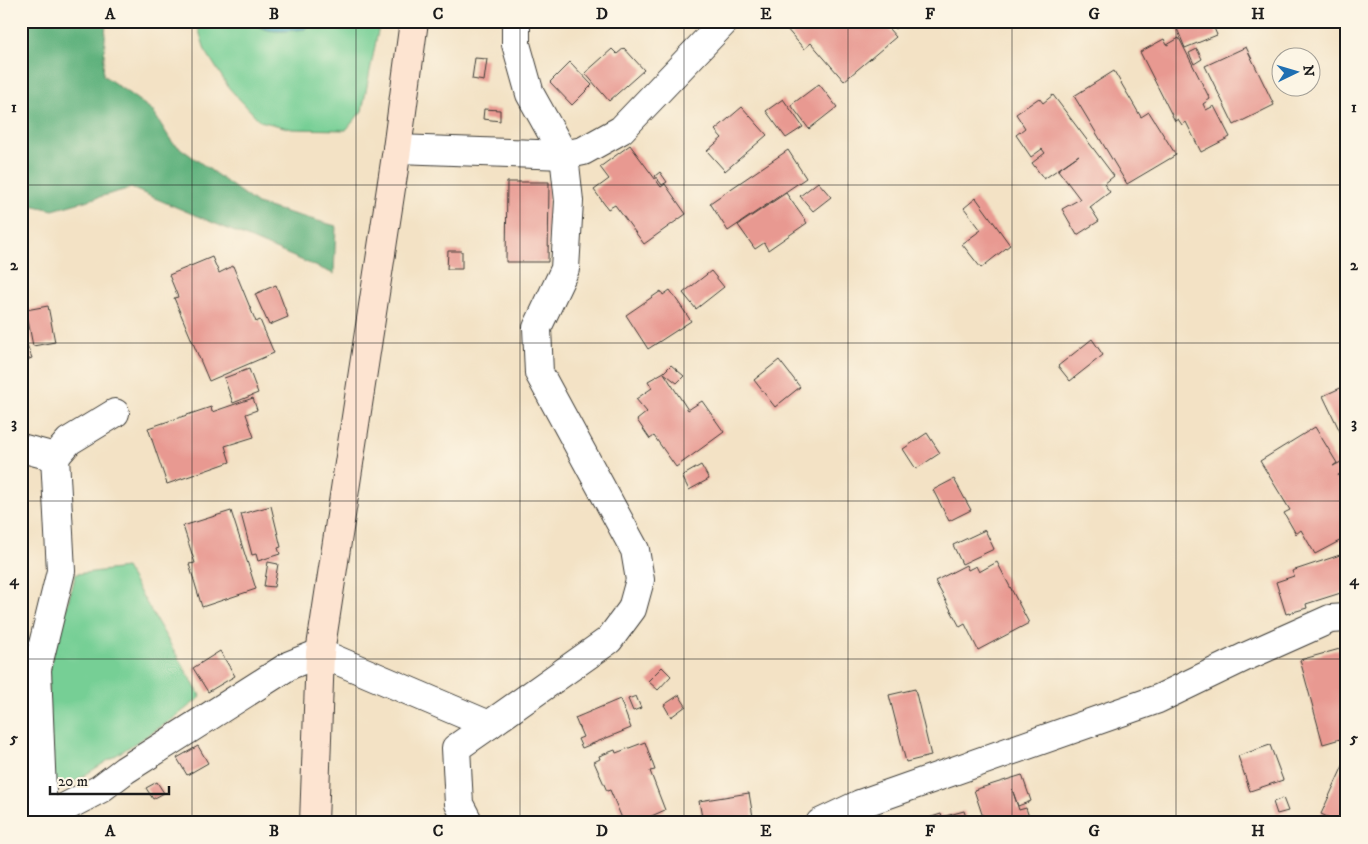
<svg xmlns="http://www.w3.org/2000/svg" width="1368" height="844" font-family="'IM FELL DW Pica',serif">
<rect width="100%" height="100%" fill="#fcf5e5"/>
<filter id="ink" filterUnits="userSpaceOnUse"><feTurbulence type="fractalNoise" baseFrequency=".02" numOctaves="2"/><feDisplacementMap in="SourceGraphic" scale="10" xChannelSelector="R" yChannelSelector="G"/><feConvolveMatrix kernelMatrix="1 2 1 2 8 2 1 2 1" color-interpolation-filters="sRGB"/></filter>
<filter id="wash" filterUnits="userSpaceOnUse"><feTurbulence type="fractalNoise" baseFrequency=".0096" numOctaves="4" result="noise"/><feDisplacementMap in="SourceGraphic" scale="20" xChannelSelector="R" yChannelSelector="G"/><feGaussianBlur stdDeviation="1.12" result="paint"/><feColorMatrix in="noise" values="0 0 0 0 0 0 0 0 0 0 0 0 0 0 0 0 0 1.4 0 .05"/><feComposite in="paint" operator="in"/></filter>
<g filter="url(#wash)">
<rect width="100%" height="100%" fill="#f3e2c5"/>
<g fill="#76cf95" stroke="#497658">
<path d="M196,21H380L362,111L346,130L292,129L260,121L229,88L205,50Z"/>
<path d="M126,568L201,697L170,721L66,787L49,779L48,671L76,574Z"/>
</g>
<path fill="#60b27e" stroke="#3e674d" d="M21,21H106L103,75L152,110L172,142L257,204L336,226L334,274L131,188L53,210L21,203Z"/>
<path fill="#46b0c5" stroke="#316670" d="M251,21H313L305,29C287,31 266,35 251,21Z"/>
<g id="blocks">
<g fill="#e89991">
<path d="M780,21H882L896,37L844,81L811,43L804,49Z"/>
<path d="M887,21H903L895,29Z"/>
<path d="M1188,21H1211L1217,35L1185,48L1176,26Z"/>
<path d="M1179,38L1210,99L1203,104L1206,110L1214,106L1230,137L1201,152L1186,122L1182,125L1178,119L1175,121L1140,52L1164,39L1167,45Z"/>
<path d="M1246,47L1274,105L1234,125L1205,66Z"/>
<path d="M624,48L644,70L609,101L585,73L612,49L617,54Z"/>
<path d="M1197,49L1202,59L1194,64L1189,53Z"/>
<path d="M475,58L487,59L484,81L472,79Z"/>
<path d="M570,62L592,85L572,105L550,82Z"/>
<path d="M1114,71L1141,117L1149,112L1176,155L1127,184L1074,96Z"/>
<path d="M819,84L837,107L809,129L791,105Z"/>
<path d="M1053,95L1114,176L1104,184L1110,192L1090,207L1099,221L1077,235L1062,209L1080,199L1058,170L1079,155L1044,179L1032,163L1045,153L1042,149L1031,157L1016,135L1025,128L1016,114L1039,98L1043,103Z"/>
<path d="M783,99L803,127L786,138L766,111Z"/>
<path d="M742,107L767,135L725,171L707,151L722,138L715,130Z"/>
<path d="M484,109L500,110V121L483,119Z"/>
<path d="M630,145L661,187L665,184L686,214L644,244L615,205L608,209L594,190L609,179L600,167Z"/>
<path d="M788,150L806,178L728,231L710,203Z"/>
<path d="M660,172L667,182L662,185L655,176Z"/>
<path d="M507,182H549L548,262H506Z"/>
<path d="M818,182L831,197L813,211L800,196Z"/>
<path d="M786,193L807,223L768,250L764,243L755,249L738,225Z"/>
<path d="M976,198L1010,245L981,268L962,244L981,230L964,208Z"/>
<path d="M448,251H462V269H447Z"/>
<path d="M212,257L219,273L233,266L256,322L260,320L274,353L209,381L174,298L178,297L169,275Z"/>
<path d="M711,271L724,287L696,309L683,293Z"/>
<path d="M276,285L288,317L269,325L255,294Z"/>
<path d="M670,290L691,321L648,349L626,315L661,291L663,295Z"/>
<path d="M48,306L55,342L33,346L26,310Z"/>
<path d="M21,329L32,358L21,362Z"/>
<path d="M1092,339L1103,355L1070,381L1058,366Z"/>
<path d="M779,360L800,387L775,407L754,380Z"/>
<path d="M671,365L684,376L677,383L664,373L688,410L702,401L724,432L676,467L654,436L650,439L637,420L647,412L636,399L652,388L648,381L664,372Z"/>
<path d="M249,369L258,393L233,403L224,378Z"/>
<path d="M1347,385V446L1323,396Z"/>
<path d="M253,398L257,410L246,414L254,437L225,446L230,462L167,484L148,428L211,407L212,412Z"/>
<path d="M1315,427L1337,463L1333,466L1347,459V471L1338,475L1347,489V537L1315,554L1301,530L1296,534L1284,513L1290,510L1260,461Z"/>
<path d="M927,433L940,453L916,469L903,449Z"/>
<path d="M701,465L709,479L689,490L682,476Z"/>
<path d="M954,479L971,510L949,521L933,490Z"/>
<path d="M271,506L281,547L278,548L280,554L258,561L256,554L252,555L241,514Z"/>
<path d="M231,511L256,589L202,607L189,564L195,563L183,526Z"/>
<path d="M985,530L994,549L962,564L953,545Z"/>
<path d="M1346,553L1347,591L1306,604L1307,608L1286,614L1276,582L1294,576L1292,571Z"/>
<path d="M268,562L278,564L274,587L264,586Z"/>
<path d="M997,562L1029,623L978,650L965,624L960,627L935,581L966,565L968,570L976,566L979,572Z"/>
<path d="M1347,647V737L1323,744L1300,660Z"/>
<path d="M220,651L235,676L208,692L193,668Z"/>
<path d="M662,667L671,676L658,690L648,681Z"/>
<path d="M915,689L931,756L906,762L889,695Z"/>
<path d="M679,695L686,706L671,717L664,705Z"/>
<path d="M636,696L641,708L633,711L628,699Z"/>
<path d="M620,699L631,728L582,748L578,739L583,737L575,718Z"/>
<path d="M645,742L655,770L650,771L665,810L636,823H624L610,790L607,791L594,762L600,759L599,756L615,750L616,753Z"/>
<path d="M1270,745L1283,780L1250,791L1238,756Z"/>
<path d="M198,746L208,763L187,775L177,758Z"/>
<path d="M1347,757V823H1340L1321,814Z"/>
<path d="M1022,775L1031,801L1018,806L1012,789L1019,810L1026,808L1031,823H985L974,790Z"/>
<path d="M157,782L164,793L153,799L146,788Z"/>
<path d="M749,793L754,823H703L699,801Z"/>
<path d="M1283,798L1288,811L1277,814L1273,802Z"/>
<path d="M964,811L968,823H913L941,814L942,817Z"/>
</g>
</g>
</g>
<g filter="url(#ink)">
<use href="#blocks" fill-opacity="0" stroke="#3c3a35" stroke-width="1"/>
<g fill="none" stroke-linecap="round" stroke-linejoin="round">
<g stroke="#3c3a35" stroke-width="30">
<g id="street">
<path d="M397,149L564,155L583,151L621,130L725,21"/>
<path d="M21,448L55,457L61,571L37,669L43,817"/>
<path d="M55,457L69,441L115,413"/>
<path d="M489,725L609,640L632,609L640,580L635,550L539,373L537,328L565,269L569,201L564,155L530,94L516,44V21"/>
<path d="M35,823L100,789L125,770L290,665L320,653L489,725L456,748L459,804L469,823"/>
<path d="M820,823L860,804L1158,699L1245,657L1330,619L1347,618"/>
</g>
</g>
<g stroke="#3c3a35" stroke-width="30">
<path id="secondary" d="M314,823L320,653L397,149L414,21"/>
</g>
<use href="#street" stroke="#fff" stroke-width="28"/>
<use href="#secondary" stroke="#fde4d1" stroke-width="28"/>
</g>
</g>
<path fill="none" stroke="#1c1c1c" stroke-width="1" stroke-opacity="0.55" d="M192,21V823M356,21V823M520,21V823M684,21V823M848,21V823M1012,21V823M1176,21V823M21,185H1347M21,343H1347M21,501H1347M21,659H1347"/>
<rect width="1368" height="844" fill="none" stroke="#fcf5e5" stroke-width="55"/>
<g transform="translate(1296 72) rotate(85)"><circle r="24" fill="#fcf5e5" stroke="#a29e95"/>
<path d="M0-4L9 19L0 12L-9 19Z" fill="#1f6fb2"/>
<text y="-8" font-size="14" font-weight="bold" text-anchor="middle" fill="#1c1c1c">N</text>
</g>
<path d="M50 786v8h119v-8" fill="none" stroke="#1c1c1c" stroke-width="2.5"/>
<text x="58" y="786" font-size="15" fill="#1c1c1c" stroke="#fcf5e5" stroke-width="4" paint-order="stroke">20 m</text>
<rect x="28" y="28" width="1312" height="788" fill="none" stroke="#1c1c1c" stroke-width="2"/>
<g font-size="16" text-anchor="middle" font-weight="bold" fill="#1c1c1c">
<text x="110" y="19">A</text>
<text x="274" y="19">B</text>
<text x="438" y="19">C</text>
<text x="602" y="19">D</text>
<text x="766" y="19">E</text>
<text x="930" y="19">F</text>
<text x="1094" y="19">G</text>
<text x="1258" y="19">H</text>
<text x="14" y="112">1</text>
<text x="1354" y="112">1</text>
<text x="14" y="270">2</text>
<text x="1354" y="270">2</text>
<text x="14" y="428">3</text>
<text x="1354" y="428">3</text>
<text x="14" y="585">4</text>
<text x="1354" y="585">4</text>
<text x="14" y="743">5</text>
<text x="1354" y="743">5</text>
<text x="110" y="836">A</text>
<text x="274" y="836">B</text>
<text x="438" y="836">C</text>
<text x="602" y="836">D</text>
<text x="766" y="836">E</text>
<text x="930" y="836">F</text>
<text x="1094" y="836">G</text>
<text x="1258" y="836">H</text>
</g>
</svg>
